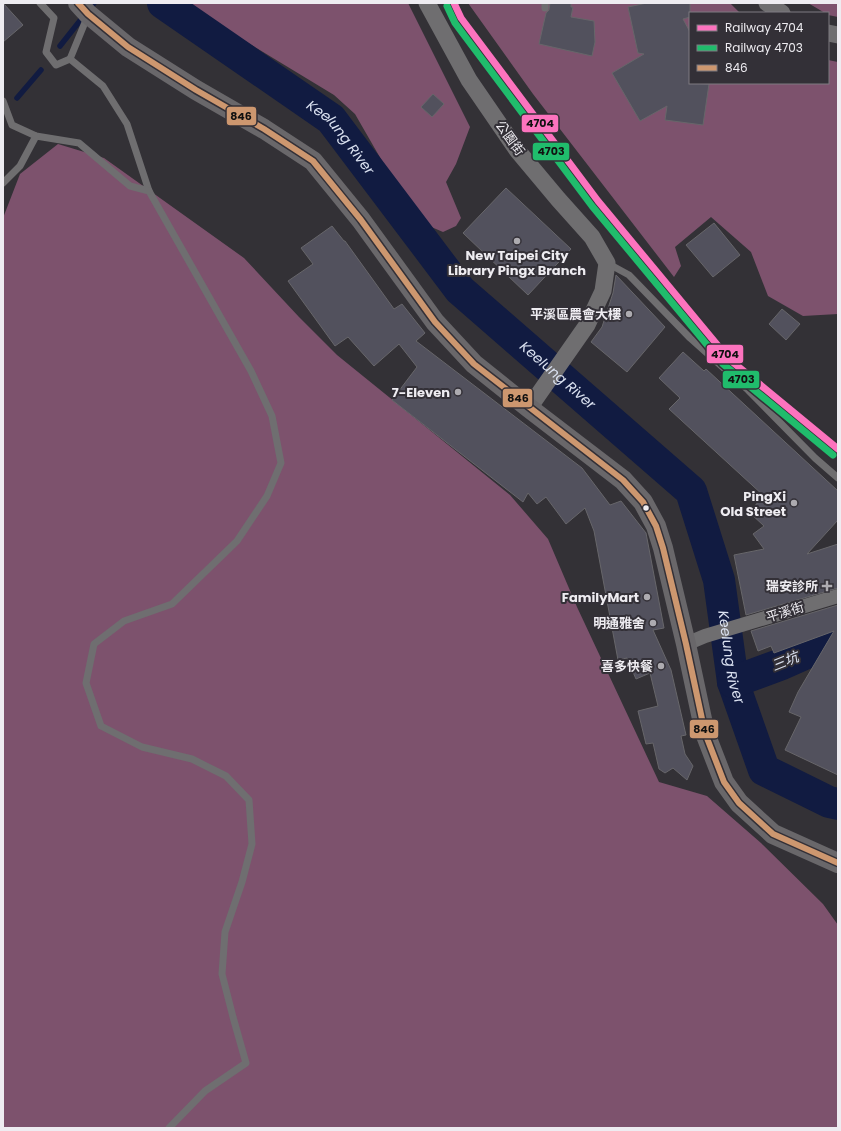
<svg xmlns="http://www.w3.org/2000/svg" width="841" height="1131" font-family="Poppins,'Noto Sans TC',sans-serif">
<rect width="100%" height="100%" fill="#333136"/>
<g fill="#7d526d">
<path d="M190,3H408L470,127L456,164L446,182L461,218L456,226L443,232L429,226L397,187L355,114L334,95L225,29Z"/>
<path d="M468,3H730L740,13H690V83H828V60L838,62V314L803,316L768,296L751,252L711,217L675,247L681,266L674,277L533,94Z"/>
<path d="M808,3H838V17L828,15V13H825Z"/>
<path d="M58,144L104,158L244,258L299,317L337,355L510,495L548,539L577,607L659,782L707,796L761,843L823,904L838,925V1128H3V218L20,174Z"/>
</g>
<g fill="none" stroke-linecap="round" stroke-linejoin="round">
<g stroke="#111b41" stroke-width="5.5">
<path d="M60,46L94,3"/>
<path d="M17,98L41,70"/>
</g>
<g stroke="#111b41" stroke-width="32">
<path id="s1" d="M163,3L331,119L460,290L691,491L719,580L733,682L764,770L829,802L838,804"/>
<path d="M733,682L782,664L838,639"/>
</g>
</g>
<g fill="#52515d" stroke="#67666a">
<path d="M3,3L23,25L3,42Z"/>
<path d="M550,3H571V7H573L571,17L594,21L595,42L592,56L539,44L546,13L549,10Z"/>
<path d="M647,3H690V17L683,19L690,32V83L709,84L703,125L665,120L667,106L640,121L612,73L644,54L638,53L628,7Z"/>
<path d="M433,94L444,104L432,117L421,107Z"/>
<path d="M506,188L571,249L528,295L463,233Z"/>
<path d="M714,223L740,255L713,277L686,245Z"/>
<path d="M332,226L344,241H345L394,309L402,304L425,333L416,341L582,468L610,505L621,501L646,533L664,628L653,630L671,670L686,735L681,736L685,754L693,766L687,780L673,768L665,773L659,769L653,743L646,744L638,711L658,706L650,673L636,679L627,658L618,660L594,531L585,508L566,524L546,497L537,504L528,493L523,502L392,400L417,367L399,344L374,366L348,337L335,346L288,281L313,264L301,248Z"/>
<path d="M616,275L665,327L627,372L591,342L602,327L613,293Z"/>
<path d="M782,309L800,324L786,340L769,324Z"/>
<path d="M683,352L704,371L706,369L838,491V520L807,554L838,544V588L746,615L734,555L764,549L753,534L764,526L749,512L764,496L669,409L680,398L659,378Z"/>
<path d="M838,605V775L785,750L801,717L789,712L798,692L834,631L774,653L771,646L758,651L751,631Z"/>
</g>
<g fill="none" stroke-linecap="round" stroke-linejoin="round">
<g stroke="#6f6e70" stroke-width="7">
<path d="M40,3L54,18L46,52L56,65L70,59"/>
<path d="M545,3V8"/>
<path d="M88,15L70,59L103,86L127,124L149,191L251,371L272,416L281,463L267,496L237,541L172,604L124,621L94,644L86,683L101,726L142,747L192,759L226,776L249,800L252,844L242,882L225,932L222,974L233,1017L246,1063L205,1091L169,1128"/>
<path d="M3,101L12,125L36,136L79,143L130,186L149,191"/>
<path d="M3,183L20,166L36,136"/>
<path d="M607,263L629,275L690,338L748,390L815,458L838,478"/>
</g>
<path stroke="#6f6e70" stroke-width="14" d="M686,644L705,636L838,596"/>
<g stroke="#6f6e70" stroke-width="17">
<path d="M427,3L469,80L517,150L558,199L592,237L607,263L603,291L587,325L529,408"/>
<path d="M767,3L782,13"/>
<path d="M828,33L838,35"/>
</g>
<path stroke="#69676a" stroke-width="20" d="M78,3L88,14L128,47L196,90L264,129L313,161L361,220L435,322L474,364L529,408L623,480L643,502L656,526L663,548L686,644L705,733L724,782L739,803L773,834L838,863"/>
<g stroke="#333037" stroke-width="9">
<path id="bus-1" d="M78,3L88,14L128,47L196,90L264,129L313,161L361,220L435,322L474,364L623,480L643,502L656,526L663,548L686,644L705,733L724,782L739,803L773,834L838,863"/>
</g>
<use href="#bus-1" stroke="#cd976f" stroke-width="6"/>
<g stroke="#333037" stroke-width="10">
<path id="rail-1" d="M454,3L461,18L598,201L729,359L838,449"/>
</g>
<g stroke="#333037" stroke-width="10">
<path id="rail-2" d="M447,6L455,23L592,206L723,364L833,455"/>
</g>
<use href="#rail-1" stroke="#fc73be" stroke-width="7"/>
<use href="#rail-2" stroke="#20bc6c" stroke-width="7"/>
</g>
<g fill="#adabb0" stroke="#333037" stroke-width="1.5">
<circle cx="517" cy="241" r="4"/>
<circle cx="629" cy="314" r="4"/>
<circle cx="458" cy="392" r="4"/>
<circle cx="794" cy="503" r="4"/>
<path d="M825 580h4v4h4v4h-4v4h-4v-4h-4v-4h4z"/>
<circle cx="647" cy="597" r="4"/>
<circle cx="653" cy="623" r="4"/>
<circle cx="661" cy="666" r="4"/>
</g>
<circle fill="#eeecf1" stroke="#333037" stroke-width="1.5" cx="646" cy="508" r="3.5"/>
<g text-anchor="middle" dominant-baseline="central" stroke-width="4" stroke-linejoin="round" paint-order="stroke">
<g font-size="13" fill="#eeecf1" stroke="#333037">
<text transform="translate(510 138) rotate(54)">公園街</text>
<text transform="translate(785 612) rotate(-17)">平溪街</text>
</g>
<g font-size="13" font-weight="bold" fill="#eeecf1" stroke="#333037" text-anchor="end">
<text x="517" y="255" text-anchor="middle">New Taipei City<tspan x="517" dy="15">Library Pingx Branch</tspan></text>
<text x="621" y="314">平溪區農會大樓</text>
<text x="450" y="392">7-Eleven</text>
<text x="786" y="496">PingXi<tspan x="786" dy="15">Old Street</tspan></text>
<text x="818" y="586">瑞安診所</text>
<text x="639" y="597">FamilyMart</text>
<text x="645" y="623">明通雅舍</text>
<text x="653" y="666">喜多快餐</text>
</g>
<g font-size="14" font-style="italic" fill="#dbe2f1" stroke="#333037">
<text stroke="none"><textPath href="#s1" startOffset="224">Keelung River</textPath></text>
<text stroke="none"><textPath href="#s1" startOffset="548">Keelung River</textPath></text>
<text stroke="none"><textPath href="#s1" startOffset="896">Keelung River</textPath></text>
<text transform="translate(785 661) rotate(-22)">三坑</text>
</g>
</g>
<g stroke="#333037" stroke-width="1.5">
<rect x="226" y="106" width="31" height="20" rx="4" fill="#cd976f"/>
<rect x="521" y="114" width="38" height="19" rx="4" fill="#fc73be"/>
<rect x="532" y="142" width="38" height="19" rx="4" fill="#20bc6c"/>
<rect x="706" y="344" width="38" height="20" rx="4" fill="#fc73be"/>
<rect x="722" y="370" width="38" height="19" rx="4" fill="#20bc6c"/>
<rect x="502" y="388" width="31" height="20" rx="4" fill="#cd976f"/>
<rect x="689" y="719" width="30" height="20" rx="4" fill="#cd976f"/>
</g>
<g font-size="11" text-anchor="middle" font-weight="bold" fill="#111">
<text x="241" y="120">846</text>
<text x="540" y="127">4704</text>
<text x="551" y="155">4703</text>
<text x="725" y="358">4704</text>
<text x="741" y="383">4703</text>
<text x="518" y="402">846</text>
<text x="704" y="733">846</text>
</g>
<rect width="841" height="1131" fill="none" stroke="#eeecf1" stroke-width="8"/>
<rect x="689" y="12" width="140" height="72" fill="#333037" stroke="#7e7b81"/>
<rect x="697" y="25" width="20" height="6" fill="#fc73be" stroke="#7e7b81"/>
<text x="725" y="32" font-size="12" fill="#eeecf1">Railway 4704</text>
<rect x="697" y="45" width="20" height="6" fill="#20bc6c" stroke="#7e7b81"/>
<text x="725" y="52" font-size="12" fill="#eeecf1">Railway 4703</text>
<rect x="697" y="65" width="20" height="6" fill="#cd976f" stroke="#7e7b81"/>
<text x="725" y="72" font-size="12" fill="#eeecf1">846</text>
</svg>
